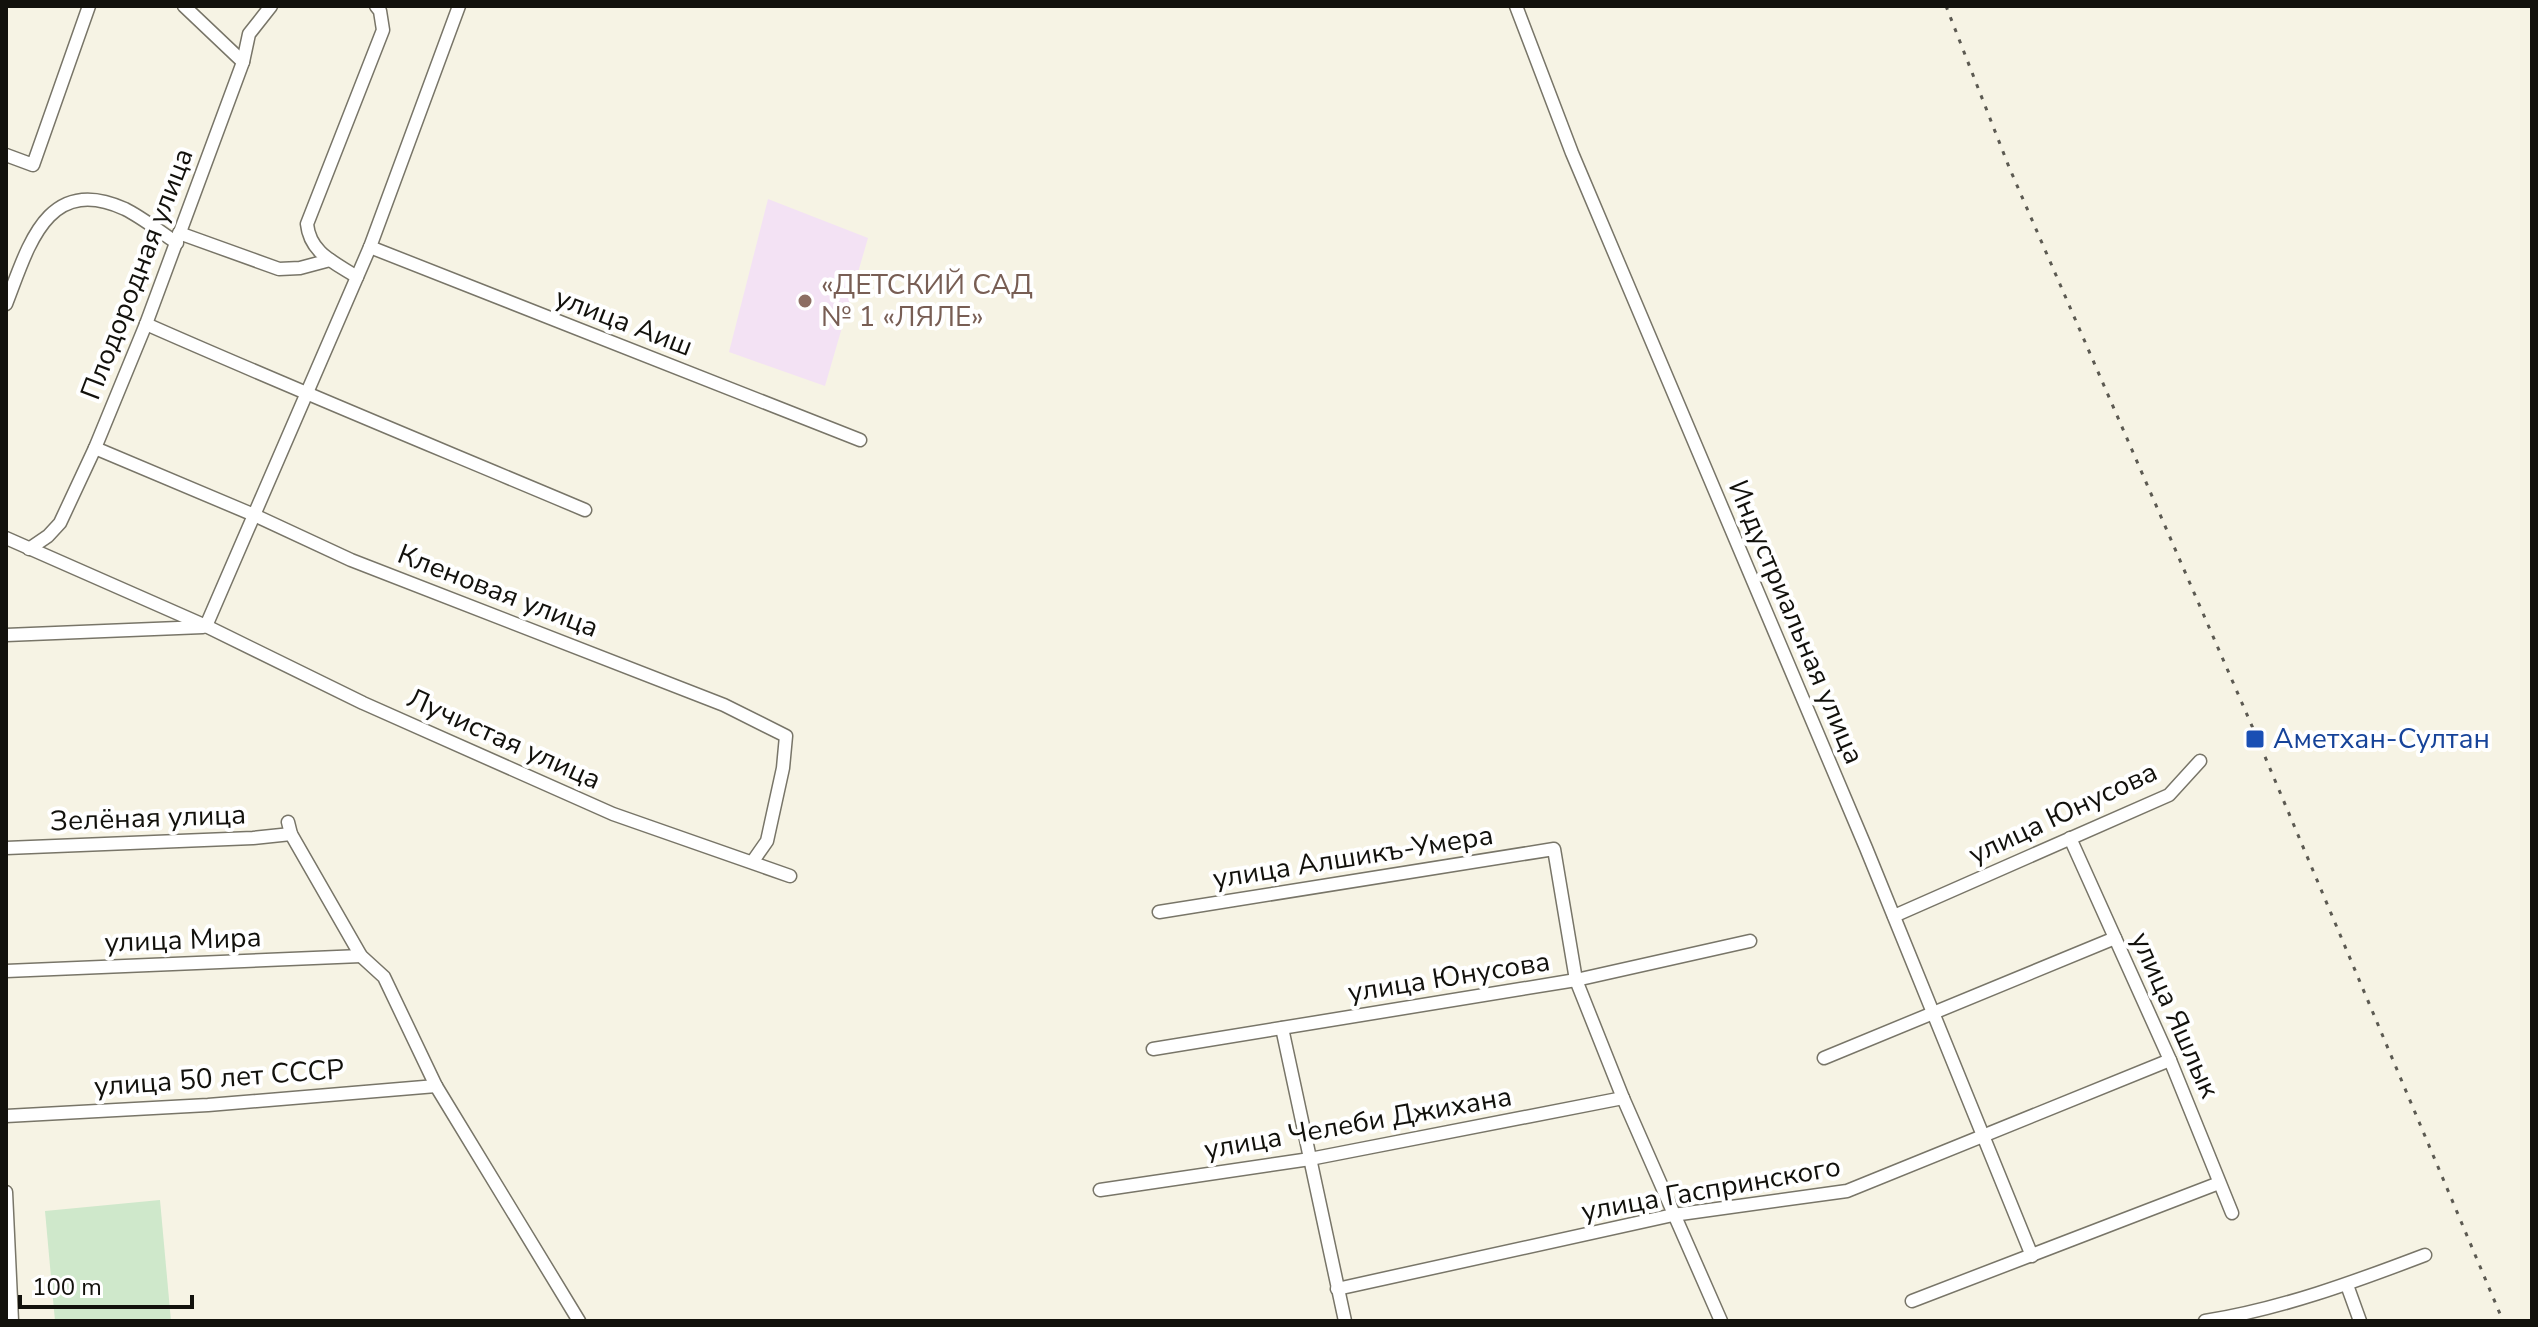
<svg xmlns="http://www.w3.org/2000/svg" width="2538" height="1327" font-family="'Nunito Sans',sans-serif">
<rect width="100%" height="100%" fill="#f6f3e4"/>
<path fill="#f3e2f4" d="M768,199L868,238L825,386L729,352Z"/>
<path fill="#cfe8cb" d="M160,1200L171,1321H55L45,1211Z"/>
<g fill="none" stroke-linecap="round" stroke-linejoin="round">
<g stroke="#787568" stroke-width="15">
<g id="minor">
<path d="M184,6L243,62"/>
<path d="M1516,6L1572,153L1866,848L2032,1256"/>
<path d="M6,155L33,165L89,6"/>
<path d="M179,233L279,269L300,268L330,260"/>
<path d="M370,247L860,440"/>
<path d="M357,277C334,262 310,253 307,224L383,30L380,11L376,6"/>
<path d="M6,304C28,248 46,173 125,209C143,218 160,232 177,243"/>
<path d="M146,324C291,388 438,448 585,510"/>
<path d="M95,448L254,515L351,560L724,705L786,736L783,768L767,841L753,861"/>
<path d="M6,538L206,626L363,703L613,814L790,876"/>
<path d="M29,549L48,536L60,523L95,448L146,324L243,62L249,34L271,6"/>
<path d="M206,626L370,247L459,6"/>
<path d="M6,635L203,627"/>
<path d="M288,822L291,834L361,956L384,977L436,1086L579,1321"/>
<path d="M2070,838L2170,1060L2232,1213"/>
<path d="M6,848L253,838L291,834"/>
<path d="M1159,912L1554,849L1576,980L1623,1098L1721,1321"/>
<path d="M1894,916L2169,795L2200,761"/>
<path d="M6,971L361,956"/>
<path d="M1282,1028L1345,1321"/>
<path d="M1153,1049L1576,980L1750,941"/>
<path d="M1824,1058L2115,938"/>
<path d="M6,1116L208,1105L436,1086"/>
<path d="M1100,1190L1310,1159L1623,1098"/>
<path d="M6,1192L12,1321"/>
<path d="M2347,1285L2360,1321"/>
<path d="M1337,1289L1673,1215L1847,1191L2170,1060"/>
<path d="M1912,1301L2219,1183"/>
<path d="M2205,1321C2281,1309 2354,1282 2425,1255"/>
</g>
</g>
<use href="#minor" stroke="#fff" stroke-width="12"/>
<path stroke="#5b5951" stroke-width="3" stroke-dasharray="4 8" stroke-linecap="butt" d="M1946,6L2009,167L2255,733L2503,1321"/>
</g>
<circle fill="#8d6e63" stroke="#fff" stroke-width="3" cx="805" cy="301" r="8"/>
<rect fill="#1a4fb4" stroke="#fff" stroke-width="3" x="2245" y="729" width="20" height="20" rx="4"/>
<g text-anchor="middle" dominant-baseline="central" stroke-width="8" stroke-linejoin="round" paint-order="stroke">
<g font-size="28" fill="#12110c" stroke="#fff">
<text transform="translate(137 274) rotate(-69)">Плодородная улица</text>
<text transform="translate(624 322) rotate(21)">улица Аиш</text>
<text transform="translate(498 591) rotate(21)">Кленовая улица</text>
<text transform="translate(1796 622) rotate(67)">Индустриальная улица</text>
<text transform="translate(504 739) rotate(24)">Лучистая улица</text>
<text transform="translate(2063 813) rotate(-25)">улица Юнусова</text>
<text transform="translate(148 818) rotate(-2)">Зелёная улица</text>
<text transform="translate(1353 857) rotate(-9)">улица Алшикъ-Умера</text>
<text transform="translate(183 940) rotate(-2)">улица Мира</text>
<text transform="translate(1449 977) rotate(-9)">улица Юнусова</text>
<text transform="translate(2175 1015) rotate(66)">улица Яшлык</text>
<text transform="translate(219 1078) rotate(-4)">улица 50 лет СССР</text>
<text transform="translate(1358 1123) rotate(-10)">улица Челеби Джихана</text>
<text transform="translate(1711 1189) rotate(-10)">улица Гаспринского</text>
</g>
<g font-size="28" fill="#785e54" stroke="#fff" text-anchor="start">
<text x="821" y="285">«ДЕТСКИЙ САД<tspan x="821" dy="32">№ 1 «ЛЯЛЕ»</tspan></text>
</g>
<g font-size="28" fill="#164399" stroke="#fff" text-anchor="start">
<text x="2273" y="739">Аметхан-Султан</text>
</g>
</g>
<rect width="2538" height="1327" fill="none" stroke="#12110c" stroke-width="16"/>
<path d="M20 1295v12h172v-12" fill="none" stroke="#12110c" stroke-width="4"/>
<text x="32" y="1295" font-size="24" fill="#12110c" stroke="#ffffff" stroke-width="6" paint-order="stroke">100 m</text>
</svg>
